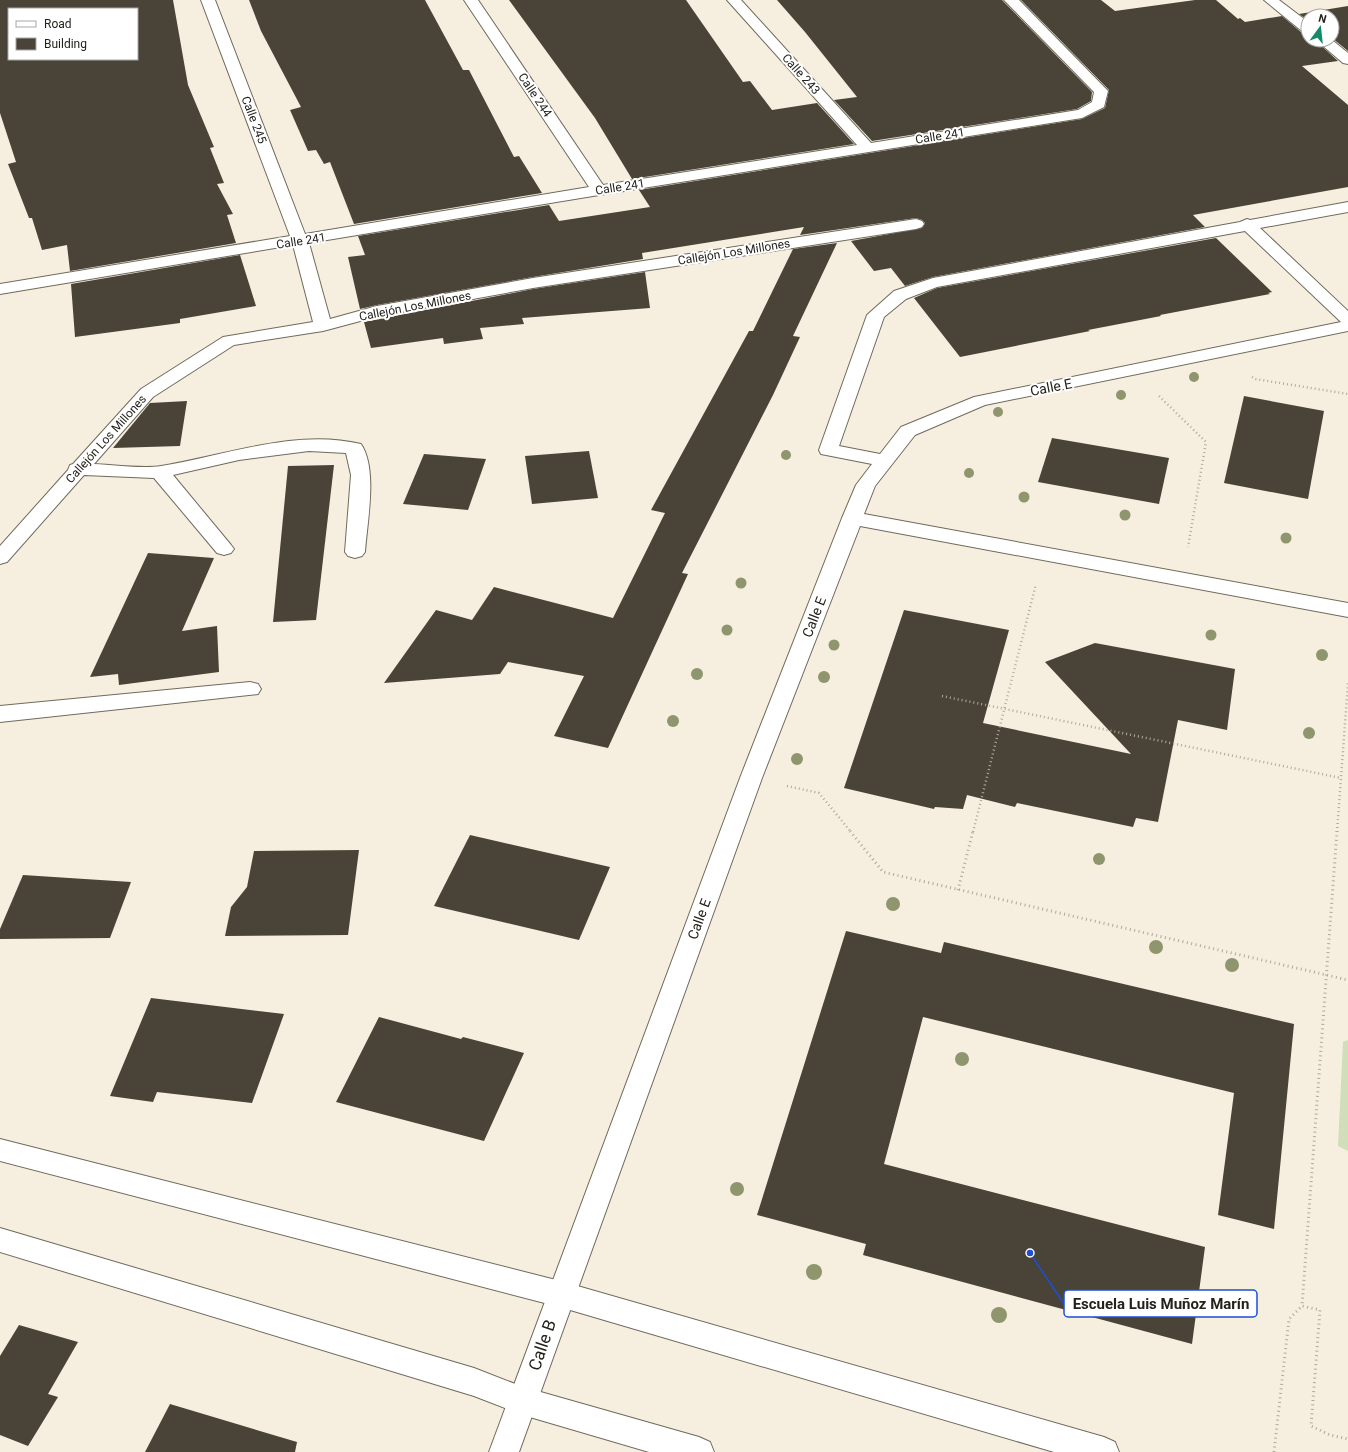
<svg xmlns="http://www.w3.org/2000/svg" width="1348" height="1452" font-family="Roboto,sans-serif">
<rect width="100%" height="100%" fill="#f6efdf"/>
<path fill="#d1deba" d="M1348,1040V1151L1338,1146L1343,1042Z"/>
<g fill="#494437" fill-rule="evenodd">
<path d="M0,0H173L188,85L214,147L210,148L224,183L217,184L233,214L227,215L236,243L70,271L67,245L42,250L32,218H29L8,164L16,162L0,113ZM9,9H137V59H9Z"/>
<path d="M249,0H425L463,70H469L514,157L519,156L542,193L354,224L330,162L324,164L316,150L308,151L290,110L301,107L261,31Z"/>
<path d="M509,0H686L743,82L750,81L772,110L817,103L854,144L632,179L595,118Z"/>
<path d="M777,0H1002L1092,92L1091,101L1077,109L872,141L834,100L857,97L805,32Z"/>
<path d="M1021,0H1101L1115,11L1195,0H1216L1238,19L1240,18L1245,22L1282,16L1302,33L1308,34V40H1315L1338,61L1302,66L1348,105V187L1193,215L1205,227L933,277L905,286L891,268L874,271L851,241L922,228L925,223L922,220L916,218L800,235L804,227L642,253L643,259L533,277L377,305L360,309L348,257L365,255L358,236L549,205L559,221L650,207L639,190L1082,119L1105,108L1109,90Z"/>
<path d="M1348,6V51L1332,38V16H1308V20L1299,14Z"/>
<path d="M1216,238L1272,292L1268,293L1270,294L1160,315L1161,316L1088,330L1090,331L960,357L914,298L937,288Z"/>
<path d="M837,243L793,336L800,337L773,395L682,573L688,574L608,748L554,736L584,676L508,662L500,674L384,683L436,610L472,620L494,587L613,618L665,513L651,510L749,331H753L793,249Z"/>
<path d="M240,255L256,306L180,319V323L75,337L71,284Z"/>
<path d="M645,272L650,308L522,318L524,324L480,328L483,339L444,344L443,338L371,348L364,322L533,289Z"/>
<path d="M1244,396L1324,411L1308,499L1224,483Z"/>
<path d="M187,401L180,446L113,448L150,403Z"/>
<path d="M1052,438L1169,458L1159,504L1038,482Z"/>
<path d="M589,451L598,498L532,504L525,456Z"/>
<path d="M424,454L486,459L468,510L403,504Z"/>
<path d="M334,465L316,620L273,622L288,466Z"/>
<path d="M148,553L214,558L182,631L217,626L219,672L119,685L118,674L90,677Z"/>
<path d="M904,610L1009,630L983,723L1131,754L1045,662L1095,643L1235,669L1227,730L1178,720L1158,822L1136,818L1133,827L1017,803L1015,807L967,795L963,809L935,807L934,809L844,788Z"/>
<path d="M470,835L610,867L579,940L434,906Z"/>
<path d="M359,850L348,935L225,936L231,907L247,887L254,851Z"/>
<path d="M23,875L131,882L110,938L0,939V929Z"/>
<path d="M846,931L941,953L944,942L1294,1024L1274,1229L1218,1215L1234,1093L923,1017L884,1164L1205,1247L1192,1344L863,1255L866,1244L757,1215Z"/>
<path d="M151,998L284,1014L252,1103L157,1092L153,1102L110,1096Z"/>
<path d="M379,1017L461,1039L463,1037L524,1053L484,1141L336,1102Z"/>
<path d="M19,1325L78,1342L48,1394L58,1397L28,1446L0,1435V1356Z"/>
<path d="M170,1404L297,1442L295,1452H145Z"/>
</g>
<g fill="none" stroke-linecap="round" stroke-linejoin="round">
<g stroke="#706a5c" stroke-width="2">
<g id="minor">
<path d="M201,0H215L305,234L589,187L464,0H478L603,185L857,145L727,0H741L871,143L1078,110L1092,102L1094,92L1004,0H1019L1108,91L1104,107L1082,118L599,195L309,243L330,319L377,306L533,278L916,219L922,221L924,224L922,227L916,229L533,288L379,316L323,331L234,345L153,397L94,464C114,465 143,469 161,466C225,456 295,428 361,444C378,469 367,522 365,552L362,556L355,558L348,556L345,552L351,475L346,453L309,451L239,460L173,475L231,545L234,549L231,553L224,555L217,553L154,478L84,475L7,562L0,564V546L68,470L70,465L73,464L141,389L223,337L313,322L293,245L0,294V284L290,236Z"/>
<path d="M1264,0H1279L1308,22V33L1303,32Z"/>
<path d="M1316,40H1332L1348,53V64L1343,63Z"/>
<path d="M1348,202V212L1260,228L1348,311V331L985,405L915,435L875,486L864,514L1348,603V617L860,526L762,778L519,1452H489L740,778L842,518L856,485L872,464L821,454L819,450L867,315L894,291L933,278L1240,222L1247,219L1250,220ZM1245,231L1341,322L974,397L901,427L880,454L839,446L884,317L906,299L937,287Z"/>
<path d="M250,682L258,684L261,689L258,694L0,722V706Z"/>
</g>
</g>
<g stroke="#706a5c" stroke-width="2">
<g id="major">
<path d="M0,1139L560,1281L1104,1437L1115,1442L1119,1452H1054L560,1307L0,1161Z"/>
<path d="M0,1228L474,1368L523,1387L699,1437L710,1442L714,1452H649L523,1415L474,1396L0,1252Z"/>
</g>
</g>
<g stroke="#afa99d" stroke-width="2.5" stroke-dasharray="1 3" stroke-linecap="butt">
<path d="M1252,377L1255,379L1348,394"/>
<path d="M1159,396L1206,442L1188,547"/>
<path d="M942,696L1341,778"/>
<path d="M787,786L819,793L851,832"/>
<path d="M973,832L1036,584"/>
<path d="M1337,832L1348,683"/>
</g>
<g stroke="#afa99d" stroke-width="3" stroke-dasharray="1 3.5" stroke-linecap="butt">
<path d="M850,831L883,872L1348,980"/>
<path d="M1337,831L1302,1306L1320,1310L1311,1426L1330,1435L1348,1439"/>
<path d="M958,890L973,831"/>
<path d="M1274,1452L1289,1319L1302,1306"/>
</g>
<use href="#minor" fill="#fff" fill-rule="evenodd"/>
<use href="#major" fill="#fff" fill-rule="evenodd"/>
</g>
<g fill="#8f956d">
<circle cx="1194" cy="377" r="5"/>
<circle cx="1121" cy="395" r="5"/>
<circle cx="998" cy="412" r="5"/>
<circle cx="786" cy="455" r="5"/>
<circle cx="969" cy="473" r="5"/>
<circle cx="1024" cy="497" r="5.5"/>
<circle cx="1125" cy="515" r="5.5"/>
<circle cx="1286" cy="538" r="5.5"/>
<circle cx="741" cy="583" r="5.5"/>
<circle cx="727" cy="630" r="5.5"/>
<circle cx="1211" cy="635" r="5.5"/>
<circle cx="834" cy="645" r="5.5"/>
<circle cx="1322" cy="655" r="6"/>
<circle cx="697" cy="674" r="6"/>
<circle cx="824" cy="677" r="6"/>
<circle cx="673" cy="721" r="6"/>
<circle cx="1309" cy="733" r="6"/>
<circle cx="797" cy="759" r="6"/>
<circle cx="1099" cy="859" r="6"/>
<circle cx="893" cy="904" r="7"/>
<circle cx="1156" cy="947" r="7"/>
<circle cx="1232" cy="965" r="7"/>
<circle cx="962" cy="1059" r="7"/>
<circle cx="737" cy="1189" r="7"/>
<circle cx="814" cy="1272" r="8"/>
<circle cx="999" cy="1315" r="8"/>
</g>
<g text-anchor="middle" dominant-baseline="central" stroke-width="4" stroke-linejoin="round" paint-order="stroke">
<g font-size="12" fill="#25221c" stroke="#fff">
<text transform="translate(801 74) rotate(48)">Calle 243</text>
<text transform="translate(535 95) rotate(56)">Calle 244</text>
<text transform="translate(254 120) rotate(69)">Calle 245</text>
<text transform="translate(940 136) rotate(-9)">Calle 241</text>
<text transform="translate(620 187) rotate(-9)">Calle 241</text>
<text transform="translate(301 241) rotate(-9)">Calle 241</text>
<text transform="translate(734 252) rotate(-9)">Callejón Los Millones</text>
<text transform="translate(415 306) rotate(-11)">Callejón Los Millones</text>
<text transform="translate(106 439) rotate(-48)">Callejón Los Millones</text>
</g>
<g font-size="14" fill="#25221c" stroke="#fff">
<text transform="translate(1051 387) rotate(-11)">Calle E</text>
<text transform="translate(814 617) rotate(-69)">Calle E</text>
<text transform="translate(699 919) rotate(-70)">Calle E</text>
</g>
<g font-size="17" fill="#25221c" stroke="#fff">
<text transform="translate(542 1345) rotate(-71)">Calle B</text>
</g>
</g>
<path fill="none" stroke="#1d4ed8" stroke-width="1.5" d="M1030 1253L1064 1304"/>
<circle fill="#1d4ed8" stroke="#fff" stroke-width="1.5" cx="1030" cy="1253" r="4"/>
<rect fill="#fff" stroke="#1d4ed8" stroke-width="1.5" x="1064" y="1290" width="193" height="27" rx="4"/>
<g font-size="15" text-anchor="middle" font-weight="bold" fill="#25221c">
<text x="1161" y="1309">Escuela Luis Muñoz Marín</text>
</g>
<rect x="8" y="8" width="130" height="52" fill="#ffffff" stroke="#a8a7a4"/>
<rect x="16" y="21" width="20" height="6" fill="#ffffff" stroke="#a8a7a4"/>
<text x="44" y="28" font-size="12" fill="#25221c">Road</text>
<rect x="16" y="38" width="20" height="12" fill="#494437" stroke="#a8a7a4"/>
<text x="44" y="48" font-size="12" fill="#25221c">Building</text>
<g transform="translate(1320 28) rotate(15)"><circle r="19" fill="#ffffff" stroke="#a8a7a4"/>
<path d="M0-3L7 15L0 10L-7 15Z" fill="#148a6b"/>
<text y="-6" font-size="11" font-weight="bold" text-anchor="middle" fill="#25221c">N</text>
</g>
</svg>
